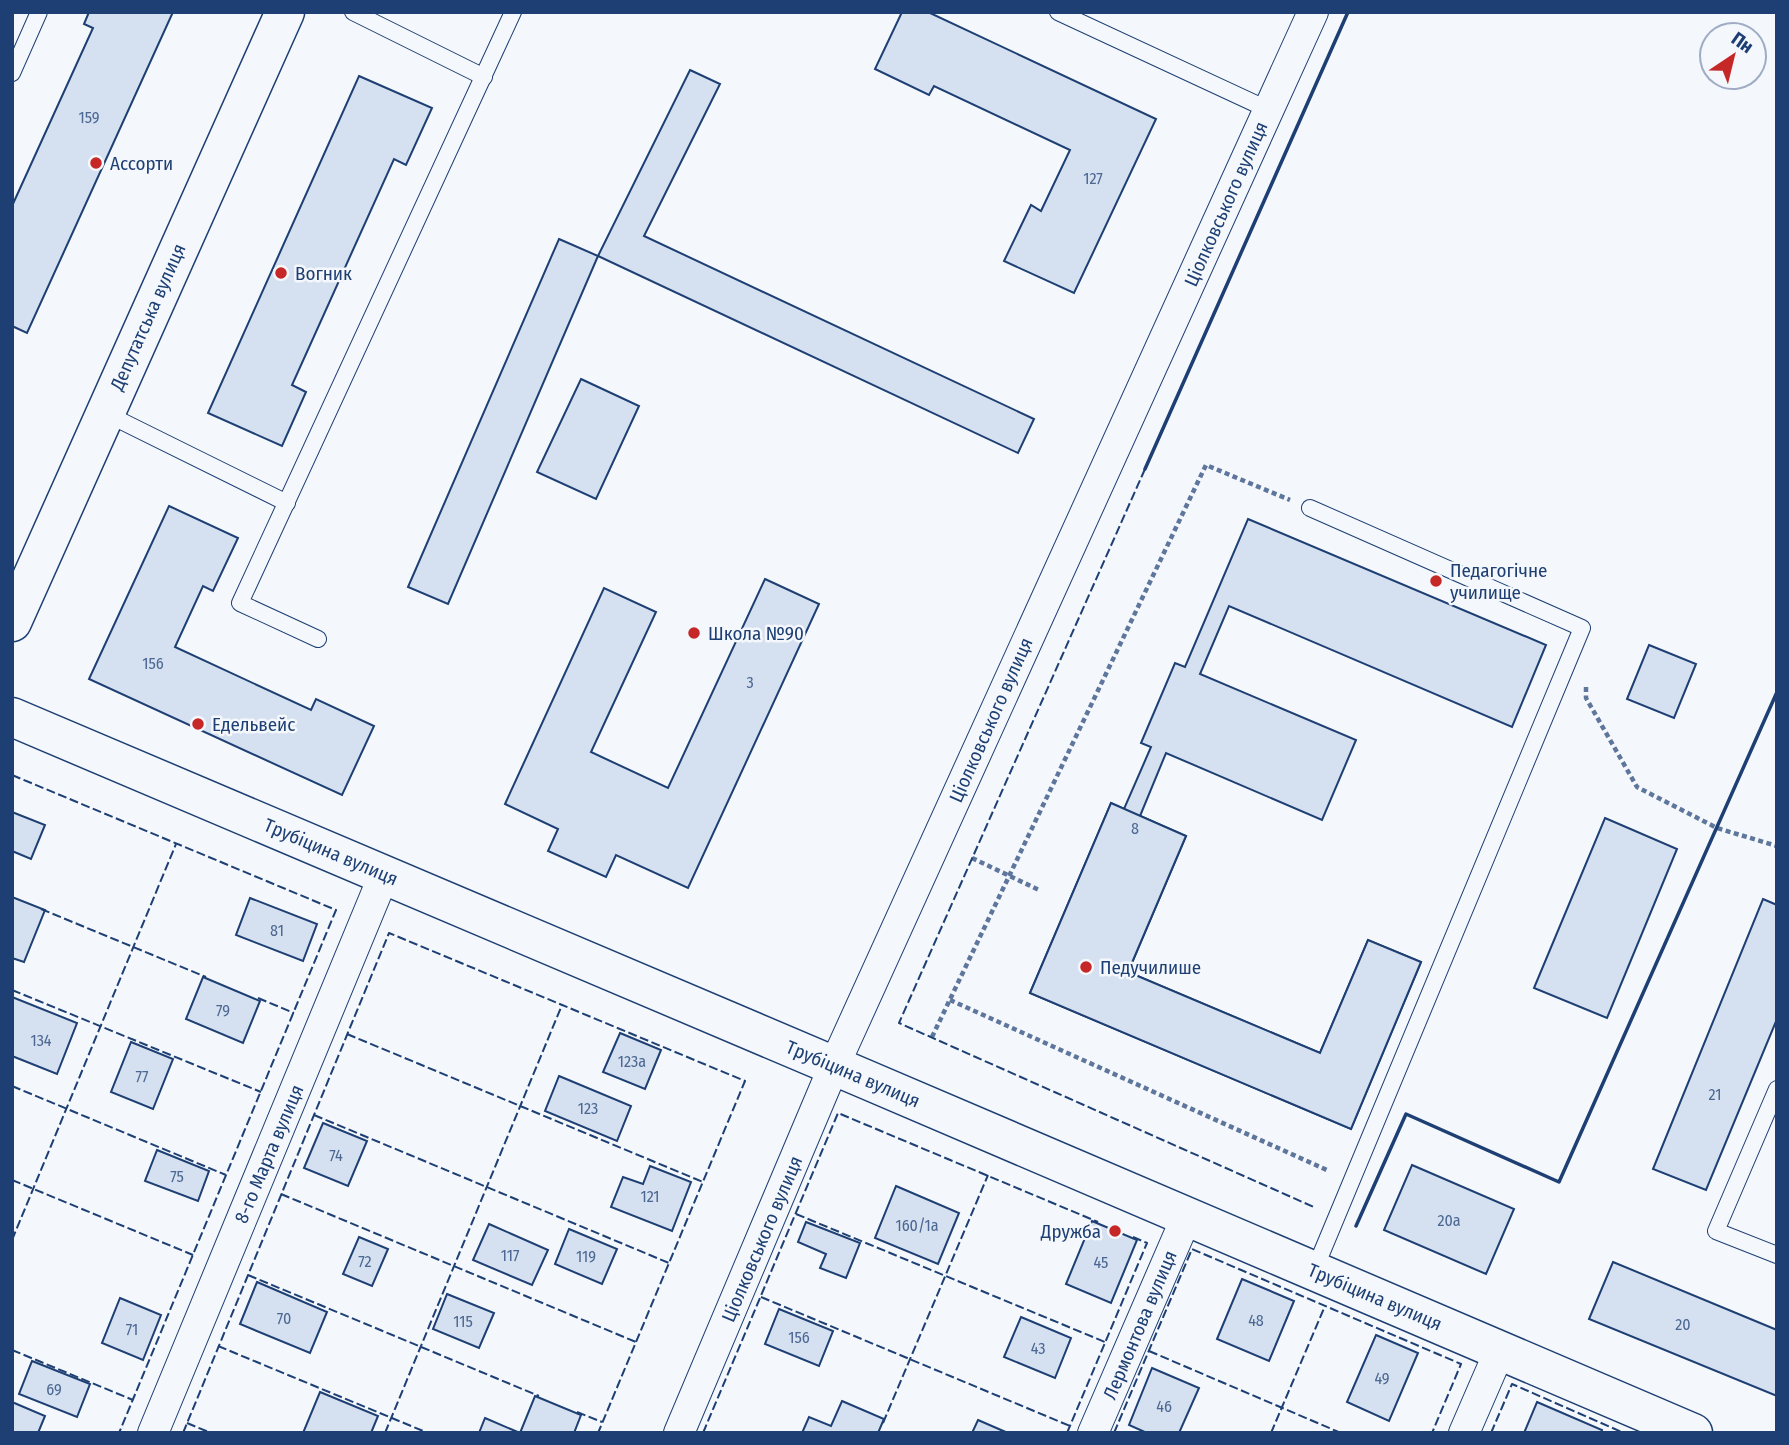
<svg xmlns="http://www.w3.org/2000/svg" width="1789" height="1445" font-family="'Fira Sans Condensed',sans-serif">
<rect width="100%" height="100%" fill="#f4f7fb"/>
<g fill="#d5e0f0" stroke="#1d3f73" stroke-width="2">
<path d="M89,12H173L27,333L12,326V206L93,28L84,24Z"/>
<path d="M902,12H928L1156,119L1074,293L1004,261L1031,205L1041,211L1070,150L934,86L929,95L875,69Z"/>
<path d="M690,70L720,84L644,236L1034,419L1018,453L598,256Z"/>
<path d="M359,76L432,108L406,165L394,159L292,385L306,392L282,446L208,413Z"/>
<path d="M559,239L598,256L448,604L408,587Z"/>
<path d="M581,379L639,406L596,499L537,472Z"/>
<path d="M169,506L238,538L213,591L203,586L175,647L311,710L316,699L374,726L342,795L89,679Z"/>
<path d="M1248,519L1546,645L1512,727L1229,606L1200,674L1356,740L1322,820L1166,753L1140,816L1186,836L1128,972L1320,1053L1368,940L1421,962L1351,1129L1030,993L1111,803L1124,809L1151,747L1141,743L1175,663L1185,667Z"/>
<path d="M765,579L819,604L688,888L616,855L606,877L548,851L558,829L505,804L604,588L656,612L591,752L668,788Z"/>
<path d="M1649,645L1696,664L1674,718L1627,699Z"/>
<path d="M1111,803L1186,836L1128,972L1320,1053L1368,940L1421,962L1351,1129L1030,993Z"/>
<path d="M12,812L45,825L31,859L12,851Z"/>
<path d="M1605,818L1677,849L1607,1018L1534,988Z"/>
<path d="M12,897L45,910L24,962L12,958Z"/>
<path d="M250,898L317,924L303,961L236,935Z"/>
<path d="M1763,899L1777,905V1019L1706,1190L1653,1169Z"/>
<path d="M203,977L260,1001L243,1043L186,1019Z"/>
<path d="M12,997L77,1023L57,1074L12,1056Z"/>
<path d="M620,1033L661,1050L645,1089L603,1072Z"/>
<path d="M131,1042L173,1059L153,1109L111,1092Z"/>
<path d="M559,1076L631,1106L617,1141L545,1111Z"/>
<path d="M323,1123L367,1141L348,1186L304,1168Z"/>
<path d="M157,1150L209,1171L198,1201L145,1181Z"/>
<path d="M1412,1165L1514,1209L1486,1274L1384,1230Z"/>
<path d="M650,1166L691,1182L672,1231L611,1207L623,1177L643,1184Z"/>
<path d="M896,1186L959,1213L938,1264L875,1238Z"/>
<path d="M1092,1221L1137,1240L1111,1303L1066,1284Z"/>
<path d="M806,1222L860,1243L846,1278L820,1268L826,1254L798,1242Z"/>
<path d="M489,1224L548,1250L532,1285L473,1260Z"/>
<path d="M569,1229L617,1249L602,1284L555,1264Z"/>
<path d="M359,1237L388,1249L372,1286L343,1274Z"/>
<path d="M1613,1262L1777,1330V1396L1589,1319Z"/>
<path d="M1242,1279L1294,1301L1269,1361L1217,1339Z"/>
<path d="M257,1282L327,1312L310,1353L240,1324Z"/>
<path d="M447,1294L494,1313L479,1348L433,1329Z"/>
<path d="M120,1298L161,1315L143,1360L102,1343Z"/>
<path d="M779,1309L833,1331L819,1366L765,1344Z"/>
<path d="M1021,1317L1071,1338L1055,1378L1004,1357Z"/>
<path d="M1376,1335L1418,1353L1389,1421L1347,1402Z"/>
<path d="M32,1361L90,1384L77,1417L19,1394Z"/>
<path d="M1152,1368L1199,1388L1179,1433H1147L1129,1425Z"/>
<path d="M320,1392L378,1416L371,1433H303Z"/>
<path d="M535,1396L581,1415L574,1433H520Z"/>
<path d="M842,1401L884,1419L878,1433H802L809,1417L831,1426Z"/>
<path d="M12,1402L45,1416L38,1433H12Z"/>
<path d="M1537,1402L1602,1430L1601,1433H1524Z"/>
<path d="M485,1418L520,1433H479Z"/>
<path d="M978,1420L1008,1433H972Z"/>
</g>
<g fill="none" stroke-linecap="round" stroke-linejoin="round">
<g stroke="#1d3f73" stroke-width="18">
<g id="lane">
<path d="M353,12L484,77"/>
<path d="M1058,12L1269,110"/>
<path d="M12,73L39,12"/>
<path d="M105,413L287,503"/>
<path d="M1310,508L1582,628L1314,1271"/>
<path d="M318,639L240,603L513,12"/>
<path d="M1777,1089L1716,1231L1777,1255"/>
</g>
</g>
<g stroke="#1d3f73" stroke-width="32">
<g id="street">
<path d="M153,1433L384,875"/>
<path d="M679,1433L834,1066L1313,12"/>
<path d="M1093,1433L1187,1216"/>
<path d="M1464,1433L1500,1350"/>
</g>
</g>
<g stroke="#1d3f73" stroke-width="41">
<g id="secondary">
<path d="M12,622L285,12"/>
<path d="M12,717L865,1079L1693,1433"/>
</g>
</g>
<g stroke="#5e769c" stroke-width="4.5" stroke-dasharray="5 3.5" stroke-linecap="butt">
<path d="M1586,687V698L1637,787L1717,828L1777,846"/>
<path d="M972,858L1039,890"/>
<path d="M950,1000L1329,1171"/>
<path d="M932,1037L1206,465L1290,500"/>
</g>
<use href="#lane" stroke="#f4f7fb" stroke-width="16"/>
<use href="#street" stroke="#f4f7fb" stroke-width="30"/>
<use href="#secondary" stroke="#f4f7fb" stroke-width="38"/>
<g stroke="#1d3f73" stroke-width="2" stroke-dasharray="9 3.5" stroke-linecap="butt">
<path d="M1145,469L899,1023L1316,1208"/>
<path d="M12,775L336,910L119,1433"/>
<path d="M41,909L206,977"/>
<path d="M12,990L261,1092"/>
<path d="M258,998L294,1013"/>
<path d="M347,1034L703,1182"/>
<path d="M12,1086L226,1175"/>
<path d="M314,1115L669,1263"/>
<path d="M12,1180L193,1255"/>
<path d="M281,1194L636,1342"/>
<path d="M796,1214L1105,1342"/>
<path d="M12,1240L176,844"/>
<path d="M248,1275L539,1396"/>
<path d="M761,1297L1070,1426"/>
<path d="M218,1346L428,1433"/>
<path d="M12,1350L133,1400"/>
<path d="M1149,1351L1341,1433"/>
<path d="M577,1412L602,1422"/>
<path d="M187,1423L211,1433"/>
<path d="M883,1423L988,1175"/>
<path d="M183,1433L389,933L745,1081L598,1433"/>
<path d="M385,1433L562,1005"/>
<path d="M703,1433L838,1113L1098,1222"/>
<path d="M1067,1433L1147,1243L1133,1237"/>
<path d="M1114,1433L1192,1249L1461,1364L1432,1433"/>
<path d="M1271,1433L1325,1306"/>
<path d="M1491,1433L1512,1384L1624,1433"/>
</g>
<g stroke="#1d3f73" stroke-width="3.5">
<path d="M1145,469L1348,12"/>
<path d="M1356,1226L1406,1114L1559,1182L1777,692"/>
</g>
</g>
<g fill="#c62828" stroke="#f4f7fb" stroke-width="2.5">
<circle cx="96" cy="163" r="7"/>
<circle cx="281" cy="273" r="7"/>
<circle cx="1436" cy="581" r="7"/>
<circle cx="694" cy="633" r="7"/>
<circle cx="198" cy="724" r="7"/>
<circle cx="1086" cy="967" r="7"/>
<circle cx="1115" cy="1231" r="7"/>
</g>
<g text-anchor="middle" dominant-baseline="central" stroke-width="5" stroke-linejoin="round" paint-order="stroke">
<g font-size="16" fill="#4b6792">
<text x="89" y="117">159</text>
<text x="1093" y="178">127</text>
<text x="153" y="663">156</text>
<text x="750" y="682">3</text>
<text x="1135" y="828">8</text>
<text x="277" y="930">81</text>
<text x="223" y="1010">79</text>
<text x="41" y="1040">134</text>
<text x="632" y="1061">123а</text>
<text x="142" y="1076">77</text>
<text x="1715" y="1094">21</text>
<text x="588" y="1108">123</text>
<text x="336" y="1155">74</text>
<text x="177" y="1176">75</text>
<text x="650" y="1196">121</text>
<text x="1449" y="1220">20а</text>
<text x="917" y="1225">160/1а</text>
<text x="510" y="1255">117</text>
<text x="586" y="1256">119</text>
<text x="365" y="1261">72</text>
<text x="1101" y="1262">45</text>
<text x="284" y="1318">70</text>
<text x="1256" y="1320">48</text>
<text x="463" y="1321">115</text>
<text x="1683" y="1324">20</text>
<text x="132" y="1329">71</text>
<text x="799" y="1337">156</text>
<text x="1038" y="1348">43</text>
<text x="1382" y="1378">49</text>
<text x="54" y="1389">69</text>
<text x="1164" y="1406">46</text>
</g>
<g font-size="19" fill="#1d3f73" stroke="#f4f7fb" text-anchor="start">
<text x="110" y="163">Ассорти</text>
<text x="295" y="273">Вогник</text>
<text x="1450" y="570">Педагогічне<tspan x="1450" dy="22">училище</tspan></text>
<text x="708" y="633">Школа №90</text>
<text x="212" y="724">Едельвейс</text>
<text x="1100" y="967">Педучилише</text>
<text x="1101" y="1231" text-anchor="end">Дружба</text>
</g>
<g font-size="19" fill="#1d3f73" stroke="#f4f7fb">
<text transform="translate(1226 204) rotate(-66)">Ціолковського вулиця</text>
<text transform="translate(148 317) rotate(-66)">Депутатська вулиця</text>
<text transform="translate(991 720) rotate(-66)">Ціолковського вулиця</text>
<text transform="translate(331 852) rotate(23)">Трубіцина вулиця</text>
<text transform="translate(853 1074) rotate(23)">Трубіцина вулиця</text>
<text transform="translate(269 1154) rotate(-67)">8-го Марта вулиця</text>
<text transform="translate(762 1239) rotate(-67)">Ціолковського вулиця</text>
<text transform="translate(1375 1297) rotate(23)">Трубіцина вулиця</text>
<text transform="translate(1140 1325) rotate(-67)">Лермонтова вулиця</text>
</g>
</g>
<rect width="1789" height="1445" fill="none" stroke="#1d3f73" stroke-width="28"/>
<g transform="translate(1733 56) rotate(35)"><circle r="33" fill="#f4f7fb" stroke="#9eadc5" stroke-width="2"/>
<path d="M0-5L12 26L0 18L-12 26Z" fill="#c62828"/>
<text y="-10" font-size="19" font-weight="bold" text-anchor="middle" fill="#1d3f73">Пн</text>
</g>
</svg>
